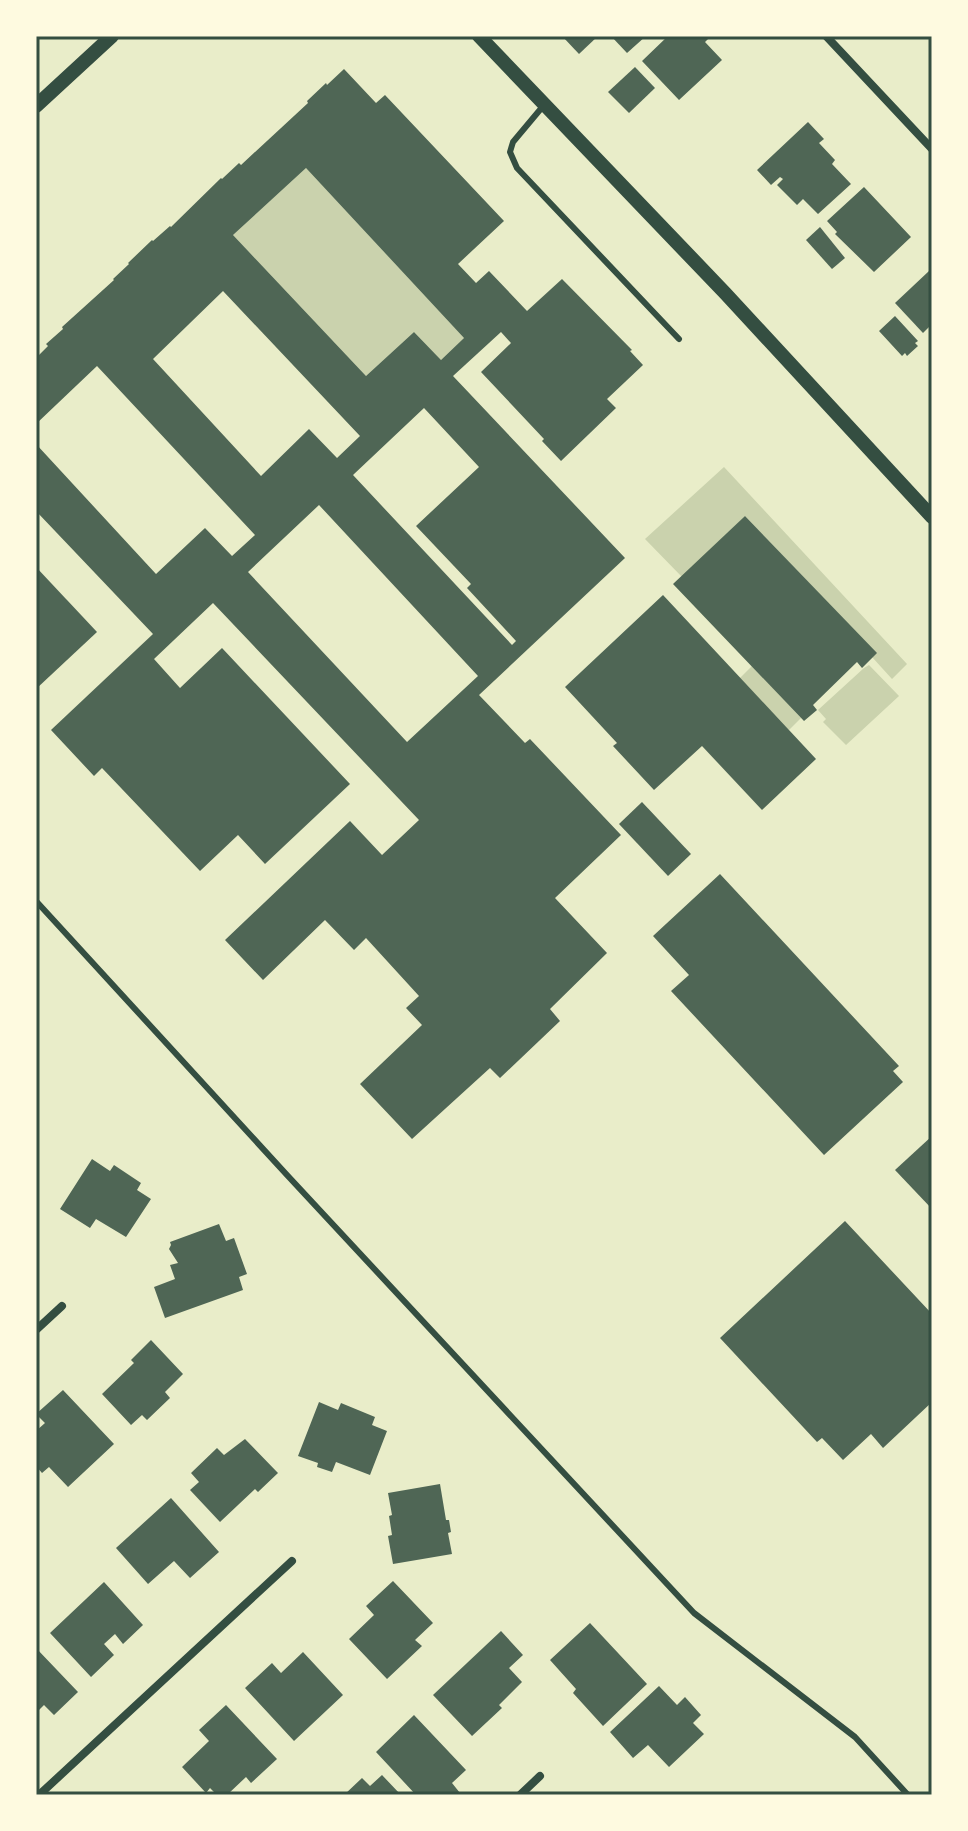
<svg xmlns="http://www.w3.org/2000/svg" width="968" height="1831" font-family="Barlow,sans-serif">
<rect width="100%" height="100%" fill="#e9edc9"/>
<g fill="#cad2ad">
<path d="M306,168L464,338L441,360L414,332L366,376L233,235Z"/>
<path d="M724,467L907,664L892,679L872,657L876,653L745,516L682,577L645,539Z"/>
<path d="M869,665L899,696L846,745L823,722L826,719L818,710L864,668Z"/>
<path d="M752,666L801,718L789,730L740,678Z"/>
</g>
<g fill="#4f6655" fill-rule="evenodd">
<path d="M562,36H598L579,54Z"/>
<path d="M611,36H646L627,53Z"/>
<path d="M668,36H711L705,42L722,60L679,100L642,61Z"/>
<path d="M635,67L655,88L629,113L608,92Z"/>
<path d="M344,69L376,103L385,95L504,221L458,264L476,283L489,271L527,311L562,279L632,350L630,351L643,365L607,399L616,408L561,461L542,441L544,439L481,372L511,343L501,332L453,376L625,558L479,695L525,743L530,739L621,835L555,898L607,953L550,1009L560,1021L500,1078L490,1068L412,1139L360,1084L422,1025L406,1008L419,996L366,938L354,950L325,920L263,980L225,940L350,821L382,855L419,820L213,603L154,659L180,688L222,648L350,784L265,864L238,835L200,871L102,768L94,776L51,730L153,634L36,511V444L156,574L205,528L232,556L255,535L97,366L36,424V358L48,346L46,344L63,329L62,327L114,280L113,279L129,264L128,263L152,240L153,241L170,226L171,227L221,178L222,179L239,163L241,165L308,103L307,101L326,83L327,85ZM306,168L464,338L441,360L414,332L366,376L233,235ZM223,291L360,436L337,458L309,429L261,476L153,359ZM424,408L479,467L416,526L471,584L467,588L516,641L512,645L353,475ZM319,505L478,676L407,742L248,572Z"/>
<path d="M808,122L824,139L819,143L835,160L832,164L851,184L818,214L803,199L797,205L777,185L783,179L780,177L771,185L757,170Z"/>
<path d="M864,187L911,237L874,272L835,234L837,232L827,221Z"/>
<path d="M820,227L845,258L832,269L806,240Z"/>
<path d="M929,271L932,273V324L923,333L895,303Z"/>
<path d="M895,316L918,341L915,343L918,346L907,356L905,353L902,356L879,331Z"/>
<path d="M745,516L877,653L862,668L857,662L813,705L817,710L804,721L673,584Z"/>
<path d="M36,567L97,632L36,689Z"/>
<path d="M663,595L816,759L762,810L702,746L654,790L613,746L617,743L565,687Z"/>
<path d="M642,802L691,854L668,876L619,824Z"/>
<path d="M720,874L899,1066L893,1071L903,1082L824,1155L671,991L689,975L653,936Z"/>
<path d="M932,1136V1209L895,1170Z"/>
<path d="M92,1159L110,1171L114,1165L141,1183L137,1190L151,1199L126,1237L96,1219L90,1228L60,1209Z"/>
<path d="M845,1221L932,1314V1402L883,1448L871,1434L843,1460L822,1438L817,1442L720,1338Z"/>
<path d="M219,1224L226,1241L234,1238L247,1274L239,1277L243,1290L165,1318L154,1287L175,1279L170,1265L178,1263L169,1249L171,1245L170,1242Z"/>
<path d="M151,1340L183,1374L165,1392L170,1398L147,1420L142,1415L131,1425L102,1394L134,1363L131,1360Z"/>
<path d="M63,1390L114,1444L68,1487L49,1467L42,1473L36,1466V1431L45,1423L36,1414Z"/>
<path d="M319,1402L338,1410L341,1403L375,1417L372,1425L387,1431L370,1475L336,1462L332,1472L317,1467L318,1463L298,1456Z"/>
<path d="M245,1439L278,1473L258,1492L255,1489L220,1522L190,1490L199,1482L191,1473L217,1448L224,1455Z"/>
<path d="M440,1484L446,1520H449L451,1532L448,1533L452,1554L393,1564L388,1536L392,1535L389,1516L392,1515L388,1493Z"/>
<path d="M171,1498L219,1552L190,1578L174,1561L148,1584L116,1548Z"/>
<path d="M393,1581L433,1623L415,1640L422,1646L387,1679L349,1639L374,1615L366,1606Z"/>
<path d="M104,1582L143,1625L123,1644L115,1634L104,1644L114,1655L91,1677L50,1633Z"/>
<path d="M590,1623L647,1684L603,1726L573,1693L576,1689L550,1660Z"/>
<path d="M501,1631L523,1655L509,1668L522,1682L499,1705L502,1708L472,1736L433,1695Z"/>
<path d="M36,1648L78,1692L54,1715L44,1705L36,1713Z"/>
<path d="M303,1652L343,1695L294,1741L245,1688L272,1663L281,1673Z"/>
<path d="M659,1686L677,1705L685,1697L701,1715L693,1723L704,1734L669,1767L648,1745L633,1758L610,1732Z"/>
<path d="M226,1705L277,1759L251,1783L246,1777L227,1795H217L210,1788L206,1793L182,1767L209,1741L199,1730Z"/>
<path d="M414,1715L466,1770L452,1783L460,1793L458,1795H416L376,1752Z"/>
<path d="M382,1775L401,1795H344L362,1778L370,1786Z"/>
</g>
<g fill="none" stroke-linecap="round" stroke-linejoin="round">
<g stroke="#344e41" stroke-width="6">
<path d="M544,105L513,142L510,152L517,168L679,339"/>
<path d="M36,901L287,1175L694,1613L855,1737L908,1795"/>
</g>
<g stroke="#344e41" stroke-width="8">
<path d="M826,36L932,149"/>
<path d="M36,1330L62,1306"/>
<path d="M39,1795L292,1561"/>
<path d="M520,1795L540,1776"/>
</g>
<g stroke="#344e41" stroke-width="14">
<path d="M479,36L725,293L932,517"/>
<path d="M36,106L112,36"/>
</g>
</g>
<rect width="968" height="1831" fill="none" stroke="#fefae0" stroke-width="76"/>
<rect x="38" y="38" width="892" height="1755" fill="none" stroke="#344e41" stroke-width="3"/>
</svg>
